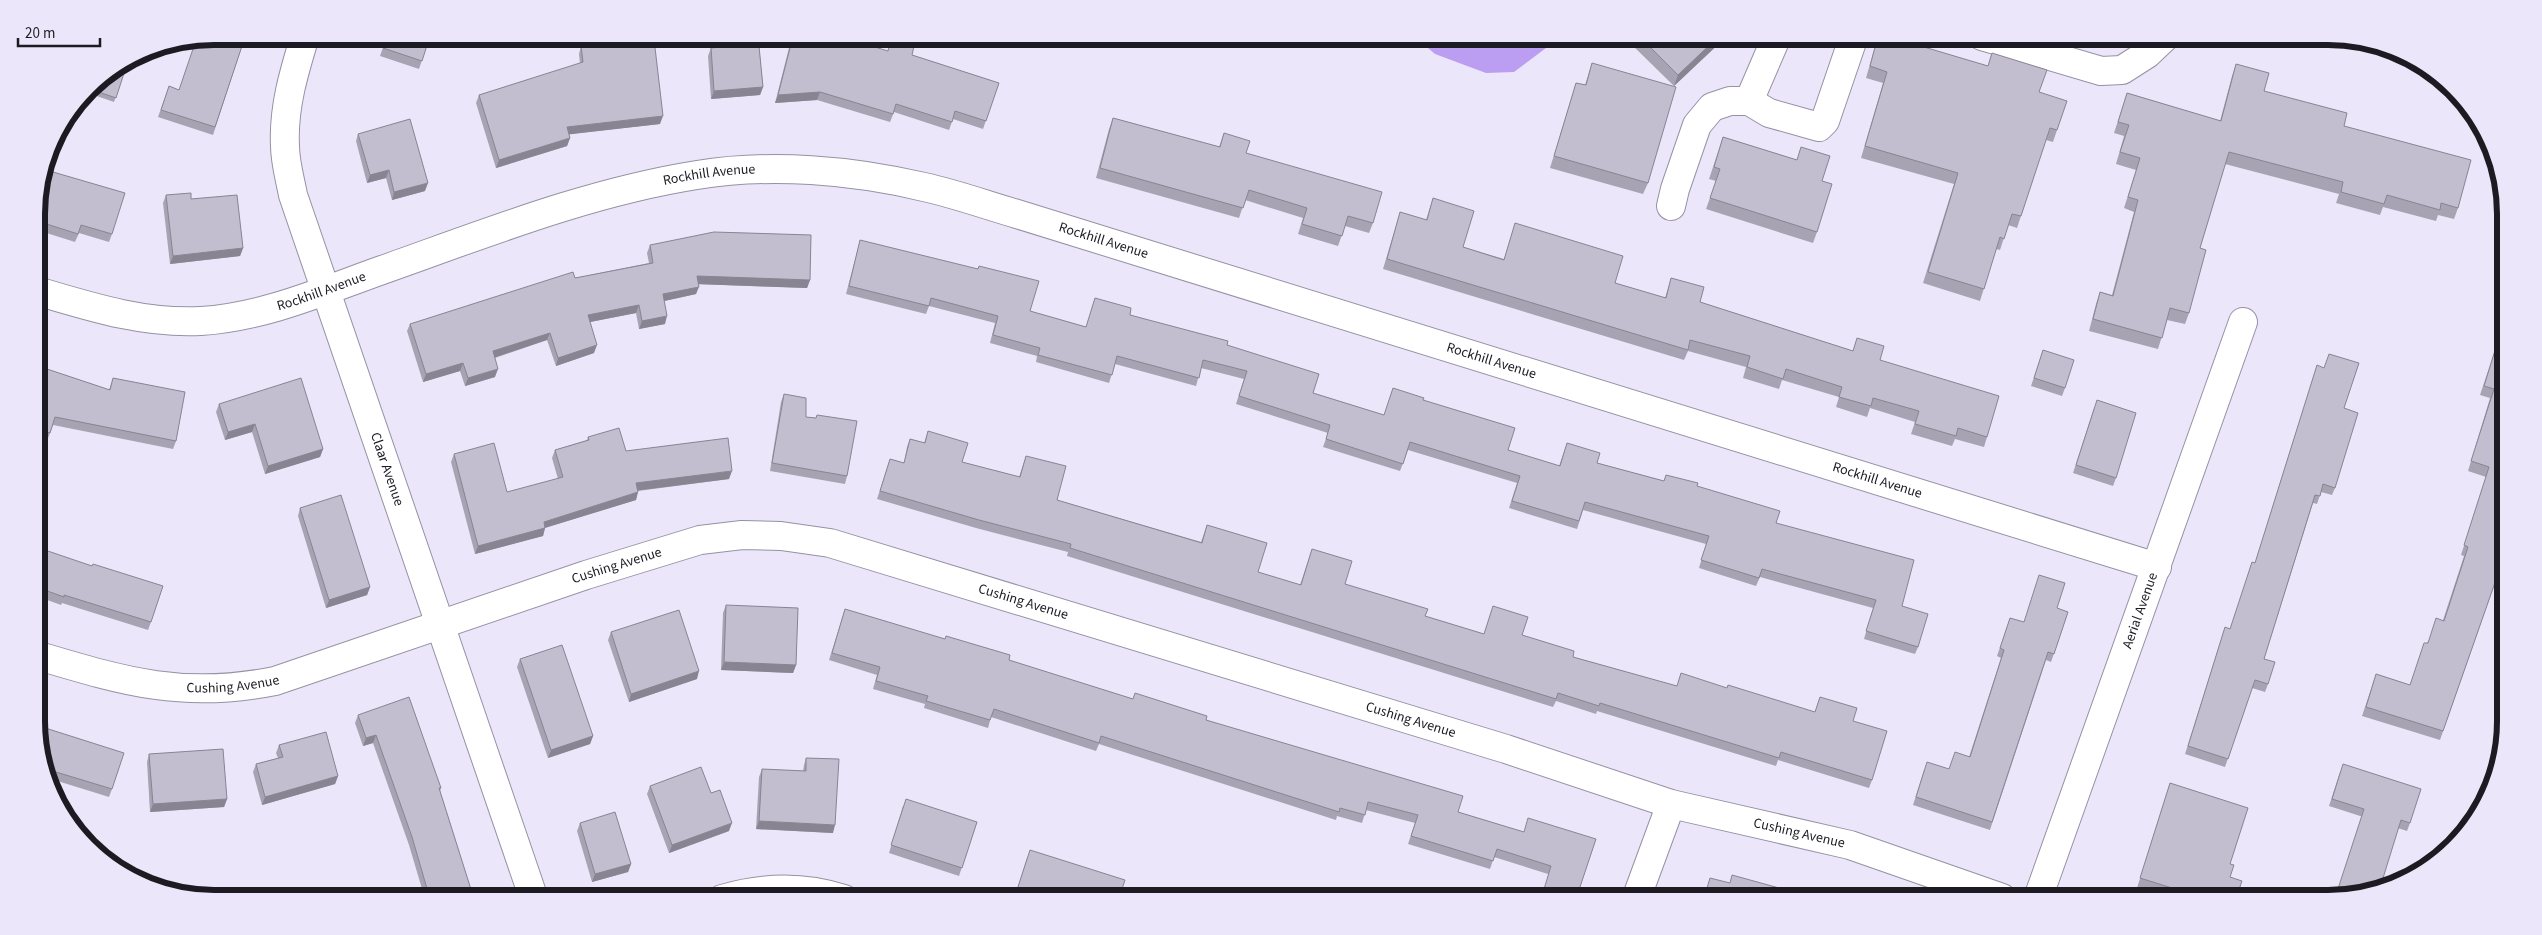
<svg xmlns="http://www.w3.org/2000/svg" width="2542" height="935" font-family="'Source Sans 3',sans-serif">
<rect width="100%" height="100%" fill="#ece6fa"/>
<path fill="#bb9ef1" d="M1414,36H1557L1546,48L1514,72L1486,73L1435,54Z"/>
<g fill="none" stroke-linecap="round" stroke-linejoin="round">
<g stroke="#9691a3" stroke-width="30">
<g id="minor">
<path id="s1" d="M305,36C294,72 283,108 285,146C285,162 290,179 293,195L534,899"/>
<path d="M1982,36L2101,71L2122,70L2147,54L2166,36"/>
<path d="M1749,101L1777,36"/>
<path d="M1671,206L1675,189L1697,125L1712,107L1730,101H1749L1769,113L1819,127L1825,121L1854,36"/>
<path id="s2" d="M37,291C91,307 144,324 201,321C264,317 323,291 382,270C484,234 589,192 697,175C771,163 852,170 924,187C956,194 986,205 1017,214L2157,567"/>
<path id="s3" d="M39,656C126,682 184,699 275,681L586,575L700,540L742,535L781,536L830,543L1506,749L1671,804L1850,845L2002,898"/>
<path id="s4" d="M2038,898L2243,322"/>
<path d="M722,899C762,887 804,886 844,899"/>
<path d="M1636,899L1671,804"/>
</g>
</g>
<use href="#minor" stroke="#fff" stroke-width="28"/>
</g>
<g fill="#a8a3b3">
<path d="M387,36H430L419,69L380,56Z"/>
<path d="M728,36H758L763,87L760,95L711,99L708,56L711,48L728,46Z"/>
<path d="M792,36H839L887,51L912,55L999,83L983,129L953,119L949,130L894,112L890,122L817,100L775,103Z"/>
<path d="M1630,36H1727L1674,86L1628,41Z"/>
<path d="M1878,36L1988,66L1992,53L2039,92L2057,130L2053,142L2046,140L2017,228L2008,225L2000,250L1996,249L1980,301L1923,283L1954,184L1861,158L1883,83L1866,78Z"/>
<path d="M2110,36H2118L2117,38Z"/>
<path d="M2321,36H2328L2385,46L2411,63L2366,48Z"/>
<path d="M244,40L213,135L158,117L169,86L179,90Z"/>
<path d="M581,46L660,124L569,134L570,138L567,146L496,168L476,103L479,95L580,64L579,54Z"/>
<path d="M1592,63L1648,183L1643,194L1550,168L1576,83L1585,85Z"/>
<path d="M127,64L114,102L88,93L90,90L97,81Z"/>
<path d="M2236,64L2264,91L2344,126L2458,208L2454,219L2438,215L2436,221L2383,207L2380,215L2336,203L2339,194L2225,164L2200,248L2189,313L2185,324L2167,320L2158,349L2089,331L2096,304L2100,292L2112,295L2134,212L2124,208L2136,170L2116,164L2124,136L2114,133L2127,93L2220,121L2232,76Z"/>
<path d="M1113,118L1219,147L1224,133L1246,153L1373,223L1369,233L1345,226L1338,246L1298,234L1303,218L1245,200L1239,218L1096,178L1109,129Z"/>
<path d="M358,134L425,191L392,200L386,178L367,183L356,141Z"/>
<path d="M1723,137L1797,160L1801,147L1822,181L1817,232L1813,243L1706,209L1716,181L1709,179Z"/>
<path d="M53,172L112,234L109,242L79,233L75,242L37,230V202L50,182Z"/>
<path d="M166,195L191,199L243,248L240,256L170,264L163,203Z"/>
<path d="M1433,198L1463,247L1504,259L1515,223L1615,283L1665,298L1671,278L1700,302L1853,351L1857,338L1880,360L1987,437L1984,447L1955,439L1952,446L1911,434L1915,422L1870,408L1867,417L1836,407L1839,397L1782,380L1779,389L1743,378L1746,367L1688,351L1684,360L1383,269L1400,212L1426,220Z"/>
<path d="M860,240L1030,311L1086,327L1095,298L1130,315L1227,345L1313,393L1383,415L1423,400L1508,450L1559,466L1567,443L1597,463L1664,481L1666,475L1697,486L1776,523L1902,606L1918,647L1915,654L1864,639L1873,608L1760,577L1756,586L1699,568L1706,544L1583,510L1577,529L1509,508L1517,483L1408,450L1400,471L1323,447L1328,433L1236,404L1244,379L1201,368L1196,386L1115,364L1109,383L1036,362L1037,356L990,343L995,323L929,306L926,314L846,294L858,248Z"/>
<path d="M650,245L810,280L807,288L698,284L696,294L664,301L665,324L639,329L636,313L590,322L594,353L556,366L547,340L495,358V377L465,386L460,371L423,382L407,331L410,324L575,278L649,263L647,253Z"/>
<path d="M2497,344L2505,554L2440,740L2362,716L2376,674L2410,685L2427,643L2443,620L2464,556L2461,555L2486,477L2468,471L2490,398L2480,395Z"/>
<path d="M2043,350L2065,388L2062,396L2031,386Z"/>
<path d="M2317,365L2344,408L2335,488L2332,495L2321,492L2317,504L2313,503L2264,659L2268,684L2265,692L2252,688L2225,767L2185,754L2225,627L2230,629L2255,563Z"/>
<path d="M38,366L109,390L113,378L176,441L173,449L53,425L47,441L38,438Z"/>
<path d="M784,394L806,417L847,476L845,484L770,471L781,402Z"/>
<path d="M219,404L323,449L320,457L265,474L252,432L225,440L216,412Z"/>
<path d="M2094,408L2116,478L2113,486L2073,473Z"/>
<path d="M928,431L962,462L1019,477L1026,456L1057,500L1201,542L1207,525L1258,572L1300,585L1312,549L1345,584L1425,616L1484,634L1493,606L1522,635L1573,657L1676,686L1727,688L1815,712L1820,697L1853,721L1872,780L1869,788L1778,760L1776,766L1597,711L1596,714L1556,701L1553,707L1067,556L1068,552L976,528L877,499L890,459L904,463L907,447L910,439L924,443Z"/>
<path d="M588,437L626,451L729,479L638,491L636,500L545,528L543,536L475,554L451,462L454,454L507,492L558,479L552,458L555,450L587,440Z"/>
<path d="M300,508L370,587L367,595L326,608L298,516Z"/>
<path d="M39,548L151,622L148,630L62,603L61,605L39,597Z"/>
<path d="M726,605L796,665L793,673L721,670L723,613Z"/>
<path d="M2057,608L2068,612L2051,662L2046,660L1990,830L1913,805L1924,770L1949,769L1969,757L2001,658L1997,656L2010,618L2023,622Z"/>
<path d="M845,609L1133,699L1206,720L1458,812L1523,832L1596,839L1548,874L1494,857L1490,869L1408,844L1415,823L1366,810L1362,823L1337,816L1336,820L1099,744L1096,751L991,717L988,728L924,708L925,704L873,689L877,675L829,660Z"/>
<path d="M611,632L697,679L629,702L608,640Z"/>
<path d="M520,659L593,736L590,744L548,758L517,667Z"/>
<path d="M358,715L441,788L440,791L474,899H425L409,845L373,743L363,746L355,723Z"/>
<path d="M279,745L338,776L335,784L262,805L253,772L256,764L278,758L276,753Z"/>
<path d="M149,754L227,799L224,807L150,812L147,762Z"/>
<path d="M40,755L112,789L109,797L51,779Z"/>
<path d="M806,758L833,833L756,829L759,777L762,769L803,771L804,765Z"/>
<path d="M2340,772L2410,823L2407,831L2329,806Z"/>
<path d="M2170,783L2230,864V877L2236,898H2170L2137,888Z"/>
<path d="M650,786L711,793L729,831L669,853L647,794Z"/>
<path d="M903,806L977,822L959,876L889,853Z"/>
<path d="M580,823L631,864L628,872L592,882L577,831Z"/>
<path d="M1027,858L1120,895L1130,899H1014Z"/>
</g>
<g fill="#888492">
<path d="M1719,36H1727L1674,86L1678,75Z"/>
<path d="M763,87L760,95L711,99L714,91Z"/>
<path d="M820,92L817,100L775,103L778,95Z"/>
<path d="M663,116L660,124L564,135L567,127Z"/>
<path d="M570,138L567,146L496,168L499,160Z"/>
<path d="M389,170L386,178L367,183L370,175Z"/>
<path d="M428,183L425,191L392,200L394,192Z"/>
<path d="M243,248L240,256L170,264L173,256Z"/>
<path d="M697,276L810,280L807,288L694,284Z"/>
<path d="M699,287L696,294L660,302L663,294Z"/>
<path d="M639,305L636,313L585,323L588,315Z"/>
<path d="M667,316L665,324L639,329L642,321Z"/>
<path d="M550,333L547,340L490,359L493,351Z"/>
<path d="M597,345L594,353L556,366L558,358Z"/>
<path d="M463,363L460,371L423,382L426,374Z"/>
<path d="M498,369L495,377L465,386L468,378Z"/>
<path d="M255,424L252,432L225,440L228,432Z"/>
<path d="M323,449L320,457L265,474L268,466Z"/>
<path d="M732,471L729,479L633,491L636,483Z"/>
<path d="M638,492L636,500L541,529L544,522Z"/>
<path d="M545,528L543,536L475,554L478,546Z"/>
<path d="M370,587L367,595L326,608L329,600Z"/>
<path d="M724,662L796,665L793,673L721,670Z"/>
<path d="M699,671L697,679L629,702L631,694Z"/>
<path d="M376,735L373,743L363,746L366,738Z"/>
<path d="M593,736L590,744L548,758L551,750Z"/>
<path d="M338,776L335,784L262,805L265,797Z"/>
<path d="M227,799L224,807L150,812L153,804Z"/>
<path d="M759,821L835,825L833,833L756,829Z"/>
<path d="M732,823L729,831L669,853L672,845Z"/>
<path d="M631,864L628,872L592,882L595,874Z"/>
</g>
<g fill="#c3bdd0" stroke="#888492">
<path d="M214,36H234L244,40L215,127L161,110L169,86L179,90L196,40Z"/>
<path d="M387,36H430L422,61L383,48Z"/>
<path d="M731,36H758L763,87L714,91L711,48L732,46Z"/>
<path d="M793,36H839L888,51L891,39L914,46L912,55L999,83L986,121L955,111L952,122L896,104L893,114L820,92L778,95Z"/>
<path d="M1639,36H1719L1678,75Z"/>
<path d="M1878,36H1887L1988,66L1992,53L2047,70L2039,92L2067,101L2057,130L2050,128L2021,216L2012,214L2004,239L2000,237L1984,289L1928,272L1958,173L1865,146L1887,72L1870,66Z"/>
<path d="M654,39L663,116L567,127L570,138L499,160L479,95L583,62L581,46Z"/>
<path d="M124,63L127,64L116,98L90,89L97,81Z"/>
<path d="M1592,63L1676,87L1648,183L1554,156L1576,83L1586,85Z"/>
<path d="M2236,64L2269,73L2264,91L2347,113L2344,126L2471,160L2458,208L2441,203L2440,210L2387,195L2384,204L2341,192L2343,182L2229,152L2200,248L2206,250L2189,313L2170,308L2162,338L2093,319L2100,292L2113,296L2138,200L2128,197L2140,158L2120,152L2129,125L2118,122L2127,93L2221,121Z"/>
<path d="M1113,118L1220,147L1224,133L1250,141L1246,153L1382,192L1373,223L1348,216L1342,236L1302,224L1307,208L1249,190L1243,208L1100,168Z"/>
<path d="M410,119L428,183L394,192L389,170L370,175L358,134Z"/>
<path d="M1723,137L1797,160L1801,147L1830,156L1822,181L1832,184L1817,232L1710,198L1720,169L1714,167Z"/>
<path d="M53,172L125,193L112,234L81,225L78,234L37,221V202L43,180L50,182Z"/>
<path d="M191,193V199L237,195L243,248L173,256L166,195Z"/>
<path d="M1433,198L1474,211L1463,247L1504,260L1515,223L1623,256L1615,283L1666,298L1671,278L1704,287L1700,302L1853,351L1857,338L1884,346L1880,360L1999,396L1987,437L1958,428L1956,436L1915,424L1919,411L1873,398L1871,406L1839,397L1842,387L1786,369L1783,379L1747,367L1750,356L1690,340L1688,350L1387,259L1400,212L1427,220Z"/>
<path d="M714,232L811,235L810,280L697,276L699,287L663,294L667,316L642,321L639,305L588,315L597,345L558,358L550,333L493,351L498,369L468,378L463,363L426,374L410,324L573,272L575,278L653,263L650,245Z"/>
<path d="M860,240L978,269L979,266L1039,281L1030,311L1086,327L1095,298L1131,308L1130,315L1228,341L1227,345L1319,374L1313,393L1384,415L1393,388L1424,398L1423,400L1515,428L1508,450L1560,466L1567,443L1600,453L1597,463L1664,481L1666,475L1698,483L1697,486L1780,511L1776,523L1914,560L1902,606L1928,614L1918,647L1866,631L1876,600L1762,569L1759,578L1701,560L1709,536L1585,502L1579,521L1512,501L1520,476L1410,442L1403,464L1326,439L1330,425L1239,396L1247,371L1203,360L1199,378L1117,356L1112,375L1038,355L1040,348L993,335L998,316L931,298L929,306L849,286Z"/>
<path d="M2497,344L2505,347V554L2443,731L2366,707L2376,674L2410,685L2424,643H2428L2436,618L2444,621L2468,547L2464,545L2489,467L2471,461L2494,389L2484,386Z"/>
<path d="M2043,350L2074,360L2065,388L2034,378Z"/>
<path d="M2329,354L2359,363L2344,408L2358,413L2335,488L2323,484L2320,496L2315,495L2264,659L2275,662L2268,684L2255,680L2228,759L2188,746L2225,627L2230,629L2252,562L2255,563L2317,365L2324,368Z"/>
<path d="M38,366L110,390L113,378L185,392L176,441L55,417L50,433L38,429Z"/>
<path d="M301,378L323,449L268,466L255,424L228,432L219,404Z"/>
<path d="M784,394L806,398V417L816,418L817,415L857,421L847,476L772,463Z"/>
<path d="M2097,400L2136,413L2116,478L2076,465Z"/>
<path d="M619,428L626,451L728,438L732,471L636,483L638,492L544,522L545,528L478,546L454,454L494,443L507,492L563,477L555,450L589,440L588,437Z"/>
<path d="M928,431L968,443L962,462L1020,477L1026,456L1066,466L1057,500L1202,543L1207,525L1267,543L1258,572L1301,585L1312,549L1352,561L1345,584L1428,609L1425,616L1484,634L1493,606L1528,617L1522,635L1574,651L1573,657L1677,686L1681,673L1727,688L1728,685L1815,712L1820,697L1857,708L1853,721L1887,731L1872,780L1781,752L1779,758L1600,703L1599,706L1558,693L1556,699L1070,548L1071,544L979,520L880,491L890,459L904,463L910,439L925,443Z"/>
<path d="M341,495L370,587L329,600L300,508Z"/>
<path d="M39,548L92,566L93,564L163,586L151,622L64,595V597L39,588Z"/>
<path d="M2039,575L2065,583L2057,608L2068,612L2054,654L2048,652L1992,822L1916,797L1927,762L1949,769L1955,752L1970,757L2004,650L2000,648L2010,618L2024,622Z"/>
<path d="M726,605L798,608L796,665L724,662Z"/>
<path d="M845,609L945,639L946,636L1010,655L1009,660L1133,699L1135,693L1207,716L1206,720L1463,796L1458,812L1524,832L1528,818L1596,839L1576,899H1541L1551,866L1497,849L1493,861L1411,836L1418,815L1368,802L1365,815L1340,808L1339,812L1101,736L1099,743L994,709L990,720L926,701L928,696L876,681L880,667L832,653Z"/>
<path d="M679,610L699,671L631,694L611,632Z"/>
<path d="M562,645L593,736L551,750L520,659Z"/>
<path d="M409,697L441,788H439L474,899H430L412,837L376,735L366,738L358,715Z"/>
<path d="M39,726L124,753L112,789L46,769L40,755Z"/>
<path d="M326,732L338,776L265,797L256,764L283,757L279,745Z"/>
<path d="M223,749L227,799L153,804L149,754Z"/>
<path d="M806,758L839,759L835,825L759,821L762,769L806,771Z"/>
<path d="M2343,764L2421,789L2410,823L2401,820L2379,891L2339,898H2335L2364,809L2332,799Z"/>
<path d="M701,767L711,793L720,790L732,823L672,845L650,786Z"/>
<path d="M2170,783L2248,808L2230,864L2234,865L2230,877L2242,881L2236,898H2204L2140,878Z"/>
<path d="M906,799L977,822L962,868L891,845Z"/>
<path d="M615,812L631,864L595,874L580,823Z"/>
<path d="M1030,850L1125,880L1120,895L1130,899H1034L1016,893Z"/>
<path d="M1732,875L1808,896V898H1704L1710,878L1730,883Z"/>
<path d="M369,894L370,899H346Z"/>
</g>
<g text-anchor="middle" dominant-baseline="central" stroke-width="4.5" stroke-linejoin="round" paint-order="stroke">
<g font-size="14" fill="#1d1b22" stroke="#ece6fa">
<text stroke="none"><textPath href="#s2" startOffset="698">Rockhill Avenue</textPath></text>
<text stroke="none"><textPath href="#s2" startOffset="1102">Rockhill Avenue</textPath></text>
<text stroke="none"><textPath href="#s2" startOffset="292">Rockhill Avenue</textPath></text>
<text stroke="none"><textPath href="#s2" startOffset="1508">Rockhill Avenue</textPath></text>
<text stroke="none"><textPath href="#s1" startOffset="452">Claar Avenue</textPath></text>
<text stroke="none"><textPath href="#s2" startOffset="1912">Rockhill Avenue</textPath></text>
<text stroke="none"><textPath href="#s3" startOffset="601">Cushing Avenue</textPath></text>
<text stroke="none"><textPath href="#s3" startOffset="1021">Cushing Avenue</textPath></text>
<text stroke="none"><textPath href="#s4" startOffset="305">Aerial Avenue</textPath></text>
<text stroke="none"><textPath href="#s3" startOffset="198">Cushing Avenue</textPath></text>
<text stroke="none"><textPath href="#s3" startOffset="1426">Cushing Avenue</textPath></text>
<text stroke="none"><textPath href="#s3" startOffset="1831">Cushing Avenue</textPath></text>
</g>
</g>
<path d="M0 0H2542V935H0ZM214 45H2328A169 169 0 0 1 2497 214V721A169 169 0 0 1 2328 890H214A169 169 0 0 1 45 721V214A169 169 0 0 1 214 45Z" fill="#ece6fa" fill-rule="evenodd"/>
<path fill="none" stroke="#1d1b22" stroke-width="6" d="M214 45H2328A169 169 0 0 1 2497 214V721A169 169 0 0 1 2328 890H214A169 169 0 0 1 45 721V214A169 169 0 0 1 214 45Z"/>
<path d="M18 38v8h82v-8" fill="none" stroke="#1d1b22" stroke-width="2.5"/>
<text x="25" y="38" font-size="15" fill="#1d1b22" stroke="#ece6fa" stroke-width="4" paint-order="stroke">20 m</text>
</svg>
